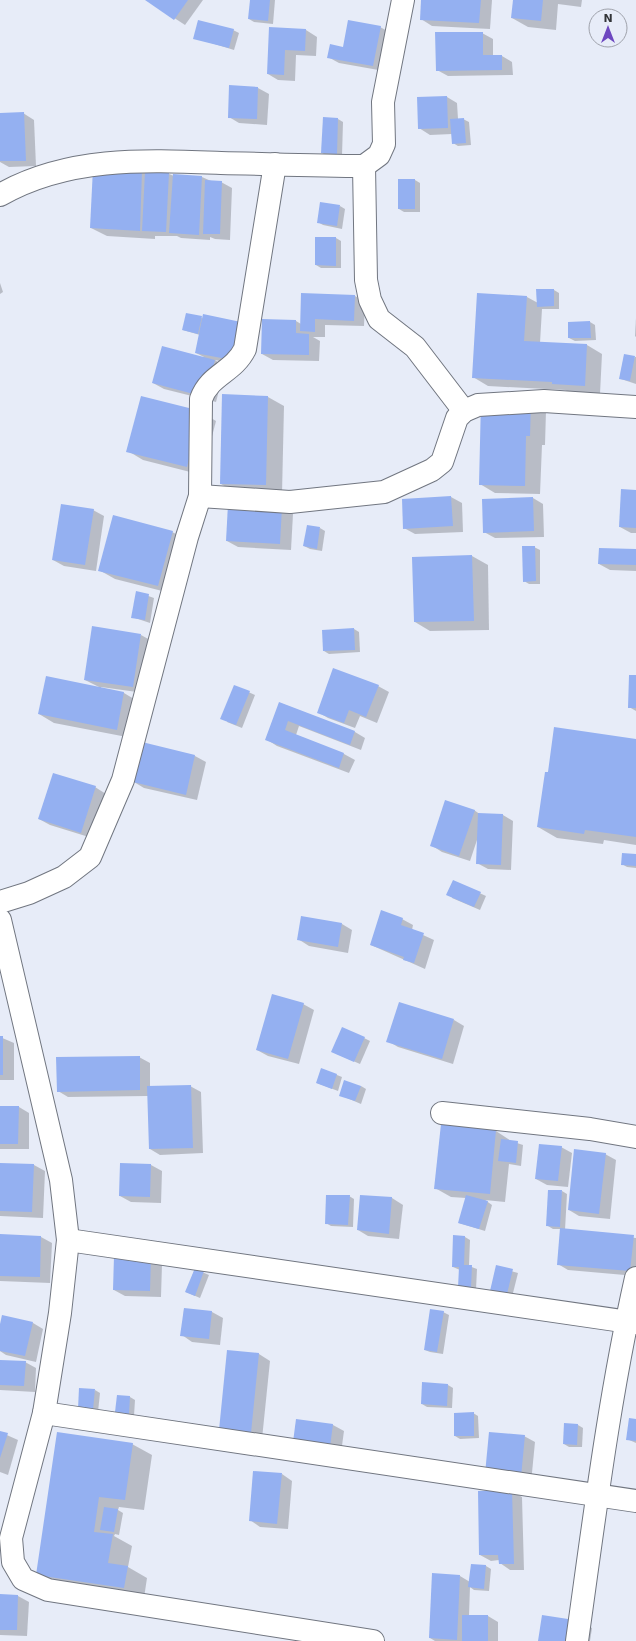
<svg xmlns="http://www.w3.org/2000/svg" width="636" height="1641" font-family="'DejaVu Sans',sans-serif">
<rect width="100%" height="100%" fill="#e7ecf8"/>
<g fill="#0003">
<path d="M147,0H203L185,25Z"/>
<path d="M251,0H275L273,24L254,22L249,19Z"/>
<path d="M422,0H492L490,29L432,26L421,19Z"/>
<path d="M514,0H582L581,7L558,4L556,30L528,27L512,18Z"/>
<path d="M380,27L391,33L384,71L339,63L328,57Z"/>
<path d="M270,28L306,30L317,37L316,56L296,55L295,81L278,80L268,74Z"/>
<path d="M233,30L239,33L234,50L195,38Z"/>
<path d="M482,33L493,39V56H502L512,62L513,75L448,76L437,70Z"/>
<path d="M258,88L269,94L267,125L239,123L229,117Z"/>
<path d="M447,97L457,103L458,119H463L469,122L471,145L458,146L453,143L452,134L430,135L419,128Z"/>
<path d="M23,113L34,120L36,166L9,167L0,162V114Z"/>
<path d="M338,119L343,122L342,156H328L322,153Z"/>
<path d="M142,171L145,173L169,174L174,176L202,177L211,181L221,182L232,188L230,240L215,239L210,237V240L181,238L177,236H155V239L107,236L91,228Z"/>
<path d="M399,180H415L420,183V212H404L399,209Z"/>
<path d="M340,206L345,209L342,229L323,225L318,222Z"/>
<path d="M336,238L341,241V268H321L316,265Z"/>
<path d="M0,283L3,292L0,294Z"/>
<path d="M537,290H554L559,293V309H542L540,343L587,345L602,354L600,394L569,392L565,390L488,386L473,377L527,297L538,303Z"/>
<path d="M355,296L365,302L364,326L325,325V337H313L320,341L319,361L273,360L262,354L296,321L301,324Z"/>
<path d="M201,317L243,366L215,360L225,367L216,402L164,389L153,383L204,357L196,353L200,335L183,330Z"/>
<path d="M636,318V337L635,336Z"/>
<path d="M590,322L595,325L596,340L575,341L569,338Z"/>
<path d="M635,357H636V384L621,379Z"/>
<path d="M223,395L268,397L284,406L282,494L237,493L221,484Z"/>
<path d="M531,403L546,411L545,445H542L540,494L495,493L480,484Z"/>
<path d="M201,412L216,421L202,475L143,460L128,451Z"/>
<path d="M636,491V533H631L620,527Z"/>
<path d="M451,497L462,503L463,532L415,534L404,528Z"/>
<path d="M533,498L543,504L544,537L495,538L484,532Z"/>
<path d="M282,508L293,514L291,550L238,547L227,541Z"/>
<path d="M93,510L104,516L96,571L64,566L53,560Z"/>
<path d="M320,528L325,531L322,551L310,549L304,546Z"/>
<path d="M172,532L188,540L174,594L115,579L99,570Z"/>
<path d="M534,547L540,550V584H529L524,581Z"/>
<path d="M636,550V571L610,570L599,564Z"/>
<path d="M472,556L488,565L489,630L430,631L415,622L413,558Z"/>
<path d="M137,592L154,598L150,623L132,617Z"/>
<path d="M354,629L359,632L360,652L329,654L324,651Z"/>
<path d="M141,635L152,641L144,693L101,687V688L124,693L139,702L132,738L54,723L39,714L99,687L85,680Z"/>
<path d="M636,676V711L629,707Z"/>
<path d="M235,686L255,695L242,728L227,722Z"/>
<path d="M378,686L389,692L377,723L360,716L355,728L328,718L318,712Z"/>
<path d="M280,703L355,732L365,738L361,750L299,726L296,735L344,754L355,760L349,773L277,746L266,739Z"/>
<path d="M636,740V845L604,840L603,844L557,838L538,827Z"/>
<path d="M143,744L195,756L206,762L197,800L144,788L134,782Z"/>
<path d="M95,787L106,794L92,838L50,825L39,819Z"/>
<path d="M474,810L481,815H503L513,821L511,870L488,869L477,863V840L470,861L442,852L431,845Z"/>
<path d="M636,855V868L627,867L622,864Z"/>
<path d="M453,881L486,896L480,910L452,898Z"/>
<path d="M402,919L413,925L412,930L434,940L425,969L371,945Z"/>
<path d="M342,924L352,930L348,953L309,946L298,939Z"/>
<path d="M303,1004L314,1010L299,1064L268,1056L257,1050Z"/>
<path d="M454,1020L464,1026L453,1064L398,1047L388,1041Z"/>
<path d="M0,1037L14,1043V1080H0Z"/>
<path d="M364,1038L370,1041L360,1064L337,1054Z"/>
<path d="M139,1057L150,1063V1087L190,1086L201,1092L203,1153L160,1155L150,1149L148,1096L68,1097L58,1091Z"/>
<path d="M322,1069L342,1077L338,1091L317,1083Z"/>
<path d="M361,1086L366,1089L361,1104L340,1095Z"/>
<path d="M0,1107H19L29,1113V1149H0Z"/>
<path d="M496,1131L511,1141L523,1145L521,1166L509,1164L505,1202L485,1200L492,1205L485,1231L459,1223L466,1198L451,1197L435,1188Z"/>
<path d="M561,1147L572,1153L568,1187L547,1185L536,1179Z"/>
<path d="M605,1154L616,1160L610,1219L579,1216L569,1210Z"/>
<path d="M0,1164L34,1165L45,1171L43,1218L0,1216Z"/>
<path d="M121,1164L151,1165L162,1171L161,1203L131,1202L120,1196Z"/>
<path d="M562,1191L567,1194L565,1230L636,1238V1276L568,1270L558,1264L561,1229H553L548,1226Z"/>
<path d="M349,1196L354,1199L353,1227L331,1226L326,1223Z"/>
<path d="M361,1196L392,1198L403,1205L399,1239L368,1236L358,1230Z"/>
<path d="M0,1235L41,1237L52,1243L50,1283L0,1281Z"/>
<path d="M454,1236L465,1237L470,1240L469,1266L477,1269L476,1290H464L460,1270L453,1267Z"/>
<path d="M115,1257L162,1264L161,1297L125,1296L114,1290Z"/>
<path d="M497,1267L518,1273L512,1297L496,1293Z"/>
<path d="M195,1269L209,1275L200,1298L186,1292Z"/>
<path d="M184,1309L212,1312L223,1318L220,1345L192,1342L182,1335Z"/>
<path d="M443,1312L449,1315L443,1354L430,1352L425,1350Z"/>
<path d="M33,1323L43,1329L36,1362L6,1355L0,1351V1329Z"/>
<path d="M228,1352L259,1354L270,1361L262,1439L231,1436Z"/>
<path d="M0,1361L25,1362L36,1368L35,1392L0,1390Z"/>
<path d="M448,1385L453,1388L452,1408L427,1407L422,1404Z"/>
<path d="M95,1390L100,1393L98,1412L84,1411Z"/>
<path d="M118,1396L130,1397L135,1400L134,1416L122,1415L116,1412Z"/>
<path d="M473,1413L478,1416L479,1438L460,1439L455,1436Z"/>
<path d="M297,1420L333,1425L344,1431L341,1453Z"/>
<path d="M636,1420V1443L627,1439Z"/>
<path d="M565,1425H578L583,1428L582,1447H569L564,1444Z"/>
<path d="M0,1432L18,1440L8,1475L0,1472Z"/>
<path d="M524,1436L535,1442L531,1483L497,1480Z"/>
<path d="M132,1444L152,1455L144,1510L119,1507L118,1510L123,1513L119,1535L115,1534L114,1536L132,1546L128,1567L147,1578L144,1598L57,1586L37,1575Z"/>
<path d="M282,1474L292,1481L288,1529L260,1527L250,1520Z"/>
<path d="M511,1491L522,1497L524,1570H510L500,1563L499,1560L491,1561L480,1555Z"/>
<path d="M472,1565L486,1566L491,1569L489,1591L474,1590L470,1587L469,1616H488L498,1622V1641H435L430,1638L460,1576L470,1582Z"/>
<path d="M0,1595L18,1596L29,1602L27,1636L0,1635Z"/>
<path d="M581,1622L592,1628L590,1641H539Z"/>
</g>
<g fill="#94b0f1">
<path d="M145,0H188L174,20Z"/>
<path d="M250,0H270L268,21L248,19Z"/>
<path d="M421,0H481L479,23L420,20Z"/>
<path d="M513,0H543L541,21L511,18Z"/>
<path d="M198,20L234,29L229,48L193,39Z"/>
<path d="M348,20L381,26L373,66L327,58L330,44L343,47Z"/>
<path d="M269,27L306,29L305,51L285,50L284,75L267,74Z"/>
<path d="M435,32H483V55H502V70L436,71Z"/>
<path d="M229,85L258,87L257,119L228,118Z"/>
<path d="M447,96L448,128L418,129L417,97Z"/>
<path d="M24,112L26,161H0V113Z"/>
<path d="M323,117L338,118L337,154L321,153Z"/>
<path d="M464,118L466,143L452,144L450,119Z"/>
<path d="M93,168L142,170L140,231L90,228Z"/>
<path d="M145,172L169,173L166,232L142,231Z"/>
<path d="M173,174L202,176L199,235L169,233Z"/>
<rect x="398" y="179" width="17" height="30"/>
<path d="M205,180L222,181L220,234H203Z"/>
<path d="M320,202L340,205L337,226L317,223Z"/>
<path d="M315,237H336V266L315,265Z"/>
<path d="M536,289H554V306L537,307Z"/>
<path d="M301,293L355,295L354,321L315,319V332L300,331Z"/>
<path d="M477,293L527,296L524,341L587,344L585,386L552,384V382L472,378Z"/>
<path d="M186,313L202,316L198,334L182,330Z"/>
<path d="M203,314L241,322L232,360L195,353Z"/>
<path d="M262,319L296,320V333L309,334V355L261,354Z"/>
<path d="M590,321L591,338H568V322Z"/>
<path d="M162,346L215,360L205,397L152,383Z"/>
<path d="M624,354L635,356L630,381L619,379Z"/>
<path d="M222,394L268,396L266,485L220,484Z"/>
<path d="M141,396L201,411L187,467L126,452Z"/>
<path d="M481,400L531,402L530,436H526L525,486L479,485Z"/>
<path d="M621,489L636,490V528L619,527Z"/>
<path d="M451,496L453,526L403,529L402,499Z"/>
<path d="M533,497L534,531L483,533L482,499Z"/>
<path d="M61,504L94,509L85,565L52,560Z"/>
<path d="M228,504L282,507L280,544L226,541Z"/>
<path d="M113,515L173,531L158,586L98,571Z"/>
<path d="M307,525L320,527L317,549L303,546Z"/>
<path d="M522,546H535L536,581L523,582Z"/>
<path d="M599,548L636,549V565L598,564Z"/>
<path d="M472,555L474,621L414,622L412,557Z"/>
<path d="M136,591L149,594L145,620L131,618Z"/>
<path d="M92,626L141,634L133,687L84,680Z"/>
<path d="M354,628L355,650L323,651L322,630Z"/>
<path d="M333,668L379,685L366,717L349,710L344,723L317,713Z"/>
<path d="M629,675H636V708H628Z"/>
<path d="M46,676L124,692L117,730L38,714Z"/>
<path d="M234,685L250,691L236,725L220,719Z"/>
<path d="M279,702L355,731L350,745L288,721L285,730L344,753L339,768L265,740Z"/>
<path d="M554,727L636,739V837L585,830L584,834L537,827L545,772H548Z"/>
<path d="M142,742L195,755L186,795L133,782Z"/>
<path d="M53,773L96,786L81,833L38,819Z"/>
<path d="M445,800L475,810L459,856L430,846Z"/>
<path d="M478,813L503,814L501,865L476,864Z"/>
<path d="M622,853L636,854V866L621,865Z"/>
<path d="M453,880L481,892L474,907L446,895Z"/>
<path d="M381,910L403,918L401,925L424,933L414,963L403,960L404,957L370,945Z"/>
<path d="M301,916L342,923L338,947L297,940Z"/>
<path d="M272,994L304,1003L288,1059L256,1050Z"/>
<path d="M399,1002L454,1019L442,1059L386,1042Z"/>
<path d="M342,1027L365,1037L354,1062L331,1052Z"/>
<rect x="0" y="1036" width="3" height="39"/>
<path d="M140,1056V1090L57,1092L56,1057Z"/>
<path d="M321,1068L337,1074L332,1089L316,1083Z"/>
<path d="M344,1080L361,1086L355,1101L339,1096Z"/>
<path d="M191,1085L193,1148L149,1149L147,1086Z"/>
<path d="M0,1106H19L18,1144H0Z"/>
<path d="M441,1124L496,1130L490,1194L434,1189Z"/>
<path d="M501,1139L518,1141L516,1163L498,1161Z"/>
<path d="M539,1144L562,1146L558,1181L535,1179Z"/>
<path d="M574,1149L606,1153L599,1214L568,1210Z"/>
<path d="M0,1163L34,1164L32,1212L0,1211Z"/>
<path d="M120,1163L151,1164L150,1197L119,1196Z"/>
<path d="M548,1190H562L560,1227L546,1226Z"/>
<path d="M326,1195H350L348,1225L325,1224Z"/>
<path d="M360,1195L392,1197L389,1234L357,1230Z"/>
<path d="M466,1195L488,1201L479,1229L458,1223Z"/>
<path d="M560,1228L634,1235L630,1271L557,1265Z"/>
<path d="M0,1234L41,1236L40,1277L0,1276Z"/>
<path d="M453,1235L465,1236L464,1265H472L471,1288H458L459,1267H452Z"/>
<path d="M114,1256L151,1257L150,1291L113,1290Z"/>
<path d="M496,1265L513,1269L507,1294L490,1291Z"/>
<path d="M195,1268L204,1271L195,1296L185,1292Z"/>
<path d="M184,1308L212,1311L209,1339L180,1336Z"/>
<path d="M430,1309L444,1311L437,1352L424,1350Z"/>
<path d="M2,1315L33,1322L25,1356L0,1351V1324Z"/>
<path d="M227,1350L259,1353L251,1433L219,1430Z"/>
<path d="M0,1360L26,1361L24,1386L0,1385Z"/>
<path d="M422,1382L448,1384L447,1406L421,1404Z"/>
<path d="M79,1388L95,1389L93,1410L78,1409Z"/>
<path d="M117,1395L130,1396L129,1414L115,1412Z"/>
<path d="M474,1412V1436H454V1413Z"/>
<path d="M629,1418L636,1419V1441L626,1440Z"/>
<path d="M296,1419L333,1424L330,1447L293,1442Z"/>
<path d="M564,1423L578,1424L577,1445L563,1444Z"/>
<path d="M0,1431L8,1433L0,1458Z"/>
<path d="M57,1432L133,1443L125,1500L99,1497L94,1532L113,1534L108,1563L128,1566L124,1588L36,1575Z"/>
<path d="M489,1432L525,1435L521,1477L485,1474Z"/>
<path d="M253,1471L282,1473L277,1524L249,1521Z"/>
<path d="M512,1490L514,1564H499L498,1555H479L478,1491Z"/>
<path d="M104,1507L118,1509L114,1532L100,1530Z"/>
<path d="M471,1564L486,1565L484,1589L468,1587Z"/>
<path d="M432,1573L460,1575L457,1640L429,1638Z"/>
<path d="M0,1594L18,1595L17,1630H0Z"/>
<rect x="462" y="1615" width="26" height="26"/>
<path d="M542,1615L581,1621L578,1641H538Z"/>
</g>
<g fill="none" stroke-linecap="round" stroke-linejoin="round">
<g stroke="#717680" stroke-width="24">
<g id="street">
<path d="M364,166L366,280L370,300L379,319L415,347L464,411"/>
<path d="M0,195C68,156 146,160 221,163C269,164 316,166 364,166L379,155L384,144L383,102L403,0"/>
<path d="M200,496L290,502L384,492L432,470L442,462L457,418L464,411L478,405L544,401L636,407"/>
<path d="M0,902L29,893L64,877L90,857L123,780L187,537L200,496L201,399C210,374 233,373 245,349L275,164"/>
<path d="M0,920L61,1180L68,1240L60,1313L44,1413L11,1538L13,1562L23,1579L48,1590L373,1641"/>
<path d="M442,1113L590,1129L636,1137"/>
<path d="M68,1240L636,1323"/>
<path d="M44,1413L636,1501"/>
<path d="M577,1641C594,1520 609,1398 636,1278"/>
</g>
</g>
<use href="#street" stroke="#fff" stroke-width="22"/>
</g>
<g transform="translate(608 28)"><circle r="19" fill="#e7ecf8" stroke="#9fa2ab"/>
<path d="M0-3L7 15L0 10L-7 15Z" fill="#6d47c0"/>
<text y="-6" font-size="11" font-weight="bold" text-anchor="middle" fill="#323438">N</text>
</g>
</svg>
